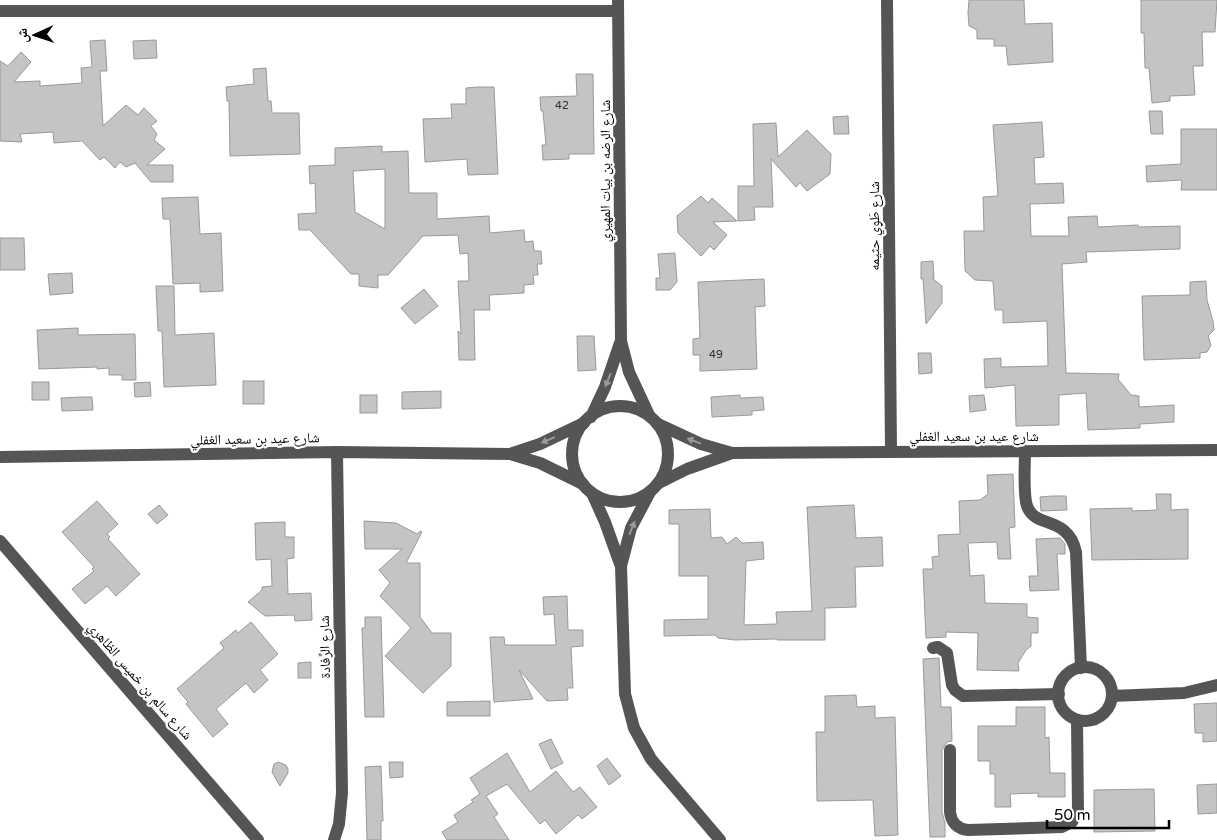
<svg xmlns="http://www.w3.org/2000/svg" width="1217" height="840" font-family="'Varela Round','Noto Naskh Arabic',sans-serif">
<rect width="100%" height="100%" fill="#fff"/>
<g fill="#c4c4c4" stroke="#999" fill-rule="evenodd">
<path d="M969,0H1024L1025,24L1052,23L1053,62L1008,65L1006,46H994V39H977V30L969,26L968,13Z"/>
<path d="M1141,0H1217L1215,32H1202L1203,66H1193L1195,95L1170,96V101L1152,103L1149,68H1145L1144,33H1141Z"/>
<path d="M105,40L107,71H100L103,126L126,105L138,115L144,108L157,121L151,126L157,134L154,140L165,149L147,165H173V182H151L135,163L126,167L120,162L115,168L104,157L100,160L82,141L54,143L53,132L20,134L22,142L0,141V61L8,66L21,52L31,62L14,82L40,81V86L82,83L81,68L92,67L90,41Z"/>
<path d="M156,40L157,58L134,59L133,41Z"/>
<path d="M266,68L268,101H271L272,113H299L300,154L230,156L229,101H227L226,87L254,84L253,69Z"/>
<path d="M576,74H593L594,154H569V159L543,160L542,145H546L543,111H541L540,97L577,96Z"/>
<path d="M478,87H494L498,174L468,175L467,159L425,162L423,119L452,118L451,104H466V88Z"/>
<path d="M1149,111H1162L1163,134H1151Z"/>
<path d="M848,116L849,134H834L833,117Z"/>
<path d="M1042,122L1044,157L1034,158L1035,184L1063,183L1064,203L1030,204L1031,236H1069L1068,217L1097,216L1098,227L1138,225V227L1180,226V249L1086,252L1087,262L1062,264L1066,373L1119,374L1118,379L1131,395L1139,396V407L1174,405V422L1140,424V428L1088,430L1086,393L1059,395V425L1016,426L1015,385L985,388L984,359L1001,358V367L1048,366L1047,321L1003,323V310H995L993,281L975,280L965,271L964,231H984L983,197L998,196L993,125Z"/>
<path d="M776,123L778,157L807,130L831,154L830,174L807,191L800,183L796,187L771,159L773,207H754L755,220L738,221V186H754L753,124Z"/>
<path d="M1181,129H1217V190H1181L1182,180L1147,182L1146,166L1181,164Z"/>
<path d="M382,146V152L408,151L409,193H437V219L489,216L490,233L524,230L525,242L533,241L534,251H541L542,264H537L538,275H533L534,284L524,285V293L489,295L490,310H474L475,360H459L458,331L461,334L458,281H469L468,253L460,254L458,235L423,236L388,275H378V288L359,286V274H351L310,230H299L298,214L316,213L315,183L310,184L309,166L335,165V148ZM385,169V229L355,212L353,171Z"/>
<path d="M701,196L708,203L712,198L737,221L713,222L727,235L714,250L710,246L701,256L678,233L677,216Z"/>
<path d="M198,197L200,234L221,233L223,291L200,292V283L173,284L170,219H163L162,198Z"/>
<path d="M0,238H24L25,270H0Z"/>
<path d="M675,253L677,282L670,290H656V278H660L658,254Z"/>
<path d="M933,261L934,278H932L942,286V303L926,324L923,279H921V262Z"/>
<path d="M72,273L73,293L50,295L48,274Z"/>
<path d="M764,279L765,306L755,307L757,369L700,371V355H693V339L700,338L698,282Z"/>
<path d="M1206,281L1207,300L1213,321L1214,330L1208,336L1211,345L1207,352L1200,353V358L1144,360L1142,296L1190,295V282Z"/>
<path d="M156,286H174L175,335L214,333L216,385L164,387L162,331H158Z"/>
<path d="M424,289L438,306L415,324L401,308Z"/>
<path d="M78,328V335L135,334L136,380H122V375H109V368L97,369V367L39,369L37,330Z"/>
<path d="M577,336H594L596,370L578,371Z"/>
<path d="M918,353H931L932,373L919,374Z"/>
<rect x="243" y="381" width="21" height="23"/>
<rect x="32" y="382" width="17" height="18"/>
<path d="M150,382L151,396L135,397L134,383Z"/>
<path d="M441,391V408L402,409V392Z"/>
<rect x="360" y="395" width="17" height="18"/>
<path d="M740,395V398L763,397L764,410L752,411V415L712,417L711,397Z"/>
<path d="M984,395L986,410L970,412L969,396Z"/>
<path d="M81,397H92L93,410L62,411L61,398Z"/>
<path d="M1013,474L1015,527L1009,528L1011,559H998L997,542L968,543L970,576L984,575L985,603L1027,604V617L1038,618V633H1031V646L1026,650L1018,663L1019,671L977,670L978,633L946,632V637L926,638L923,569H933L932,557L939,556L938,535L960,534L959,501L980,500L988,494L987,475Z"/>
<path d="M1156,494H1171V510L1188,509V559L1092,560L1090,509L1132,508V511L1157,510Z"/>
<path d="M1052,496H1066L1067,510L1041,511L1040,497Z"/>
<path d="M97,501L118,524L107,534L110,537L108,539L140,574L116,596L107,586L85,604L72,589L94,571L92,569L94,567L62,532Z"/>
<path d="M159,505L168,515L157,524L148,514Z"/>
<path d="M854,505L856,538L882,537L883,566L855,567L856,607L825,608V640H777V639L735,640L718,638L715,635L664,636V620L708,619V576H679V524H669V510L710,509L711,538L722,537L727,544L736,537L742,543L763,542L764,559L746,561L744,625L777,624L776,612L812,611L807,507Z"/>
<path d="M364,521L396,523L417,534L420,531L422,532L406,563H420V617L432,633H451V666L423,693L385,656L411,628L380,596L390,583L379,570L402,549H365Z"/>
<path d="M285,522V537H294V558L287,559L288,594L311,593L312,620L295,621L294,615L265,616L248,602L262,590V587L272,586L271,559L256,560L255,523Z"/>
<path d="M1060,538L1065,544V554H1057L1059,590L1030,591L1029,576H1038L1036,539Z"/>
<path d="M567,596L568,630H583V646L571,647L573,688H567L568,700L547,701L519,670L533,699L494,702L490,637H504L505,645H556L554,614L544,615L543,597Z"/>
<path d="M365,617H381L384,717H365L362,628H365Z"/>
<path d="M251,622L278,654L260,670L268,680L254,693L246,683L216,709L228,724L213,737L186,704L188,702L177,689L224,648L220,643L236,630L238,633Z"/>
<path d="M939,658L941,707H951L952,741L947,742L942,750V812L945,823V837H930L923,659Z"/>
<path d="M311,662V678H298V663Z"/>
<path d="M856,695L857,707L875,706V718L895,717L898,835L875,836L873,800L817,801L816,732H825V696Z"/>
<path d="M490,701V716H447V702Z"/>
<path d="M1217,703V741L1203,742V733H1195L1194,704Z"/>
<path d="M1016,707H1045V738L1049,737L1050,773H1065V797H1038V793L1010,794L1011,807H995V774H990V761H978V726H1016Z"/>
<path d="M551,739L563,763L551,769L539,744Z"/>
<path d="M507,753L530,792L556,771L573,792L580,787L597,807L582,819L578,815L556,834L545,820L540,824L507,784L486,796L498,814L494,817L509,840H447L442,832L458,822L454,815L473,802L471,800L480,794L470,778Z"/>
<path d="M607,758L621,776L609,785L597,766Z"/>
<path d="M278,762L286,765L288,769V773L280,786L272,772L274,764Z"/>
<path d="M389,762H403V777L390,778Z"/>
<path d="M381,766L383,821H381V840H367L365,767Z"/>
<path d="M1217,784V813L1198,814L1197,785Z"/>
<path d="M1154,789L1155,831L1094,832V790Z"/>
</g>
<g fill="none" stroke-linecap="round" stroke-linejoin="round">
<g stroke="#555" stroke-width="12">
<path d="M618,0L621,341L629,372L649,415"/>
<path d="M887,0L891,452"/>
<path d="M0,11H618"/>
<circle cx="620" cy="454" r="48"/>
<path d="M591,417L605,387L620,343"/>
<path d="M658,424L701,444L732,453L1217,450"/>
<path d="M1025,451C1025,465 1023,494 1027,506C1035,529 1068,515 1076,552L1081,668"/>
<path d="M510,454L540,444L584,423"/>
<path d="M0,457L337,452L510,454L540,463L583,484"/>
<path d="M659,483L687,469L732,453"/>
<path d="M650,492L631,528L621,566L625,694L634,728L651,759L720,840"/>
<path d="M592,493L605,522L620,564"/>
<path d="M0,541L258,840"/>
<path d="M933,648L938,647L947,653L952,685L955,690L963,696L1059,694"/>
<circle cx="1085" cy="694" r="27"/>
<path d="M1112,696L1184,693L1217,685"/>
<path d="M950,750V812C951,822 957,829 968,830L1062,827L1072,822L1078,811L1077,720"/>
<path d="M334,840L339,824L342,793L337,452"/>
</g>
</g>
<defs><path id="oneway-solid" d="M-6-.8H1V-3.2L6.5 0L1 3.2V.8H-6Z" transform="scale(1.25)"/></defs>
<g fill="#999">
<use href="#oneway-solid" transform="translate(608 380) rotate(112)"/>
<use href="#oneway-solid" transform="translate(548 440) rotate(157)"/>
<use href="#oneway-solid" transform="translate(694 441) rotate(-159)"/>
<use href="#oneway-solid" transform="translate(632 528) rotate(-68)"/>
</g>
<g text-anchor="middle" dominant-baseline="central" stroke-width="4.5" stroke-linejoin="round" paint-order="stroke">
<g font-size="11" fill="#313131">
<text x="562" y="105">42</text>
<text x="716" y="354">49</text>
</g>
<g font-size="14" fill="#000" stroke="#fff">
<text transform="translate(605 171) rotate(-90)">شارع الرضه بن بيات المهيري</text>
<text transform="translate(874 226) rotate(-90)">شارع طَوِي حثيمه</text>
<text x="974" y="436">شارع عيد بن سعيد الغفلي</text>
<text transform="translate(255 439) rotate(-1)">شارع عيد بن سعيد الغفلي</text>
<text transform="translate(325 647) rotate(-91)">شارع الرِّفادة</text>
<text transform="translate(140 681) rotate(49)">شارع سالم بن خميس الظاهري</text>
</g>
</g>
<g transform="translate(35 35) rotate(267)" stroke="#ffffff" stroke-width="4" paint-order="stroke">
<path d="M0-4L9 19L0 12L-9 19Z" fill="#000000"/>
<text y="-8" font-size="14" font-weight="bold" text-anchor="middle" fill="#000000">ش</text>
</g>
<path d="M1047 820v8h122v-8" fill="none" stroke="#000000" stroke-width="2.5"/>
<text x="1054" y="820" font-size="15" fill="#000000" stroke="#ffffff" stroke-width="4" paint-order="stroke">50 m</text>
</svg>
